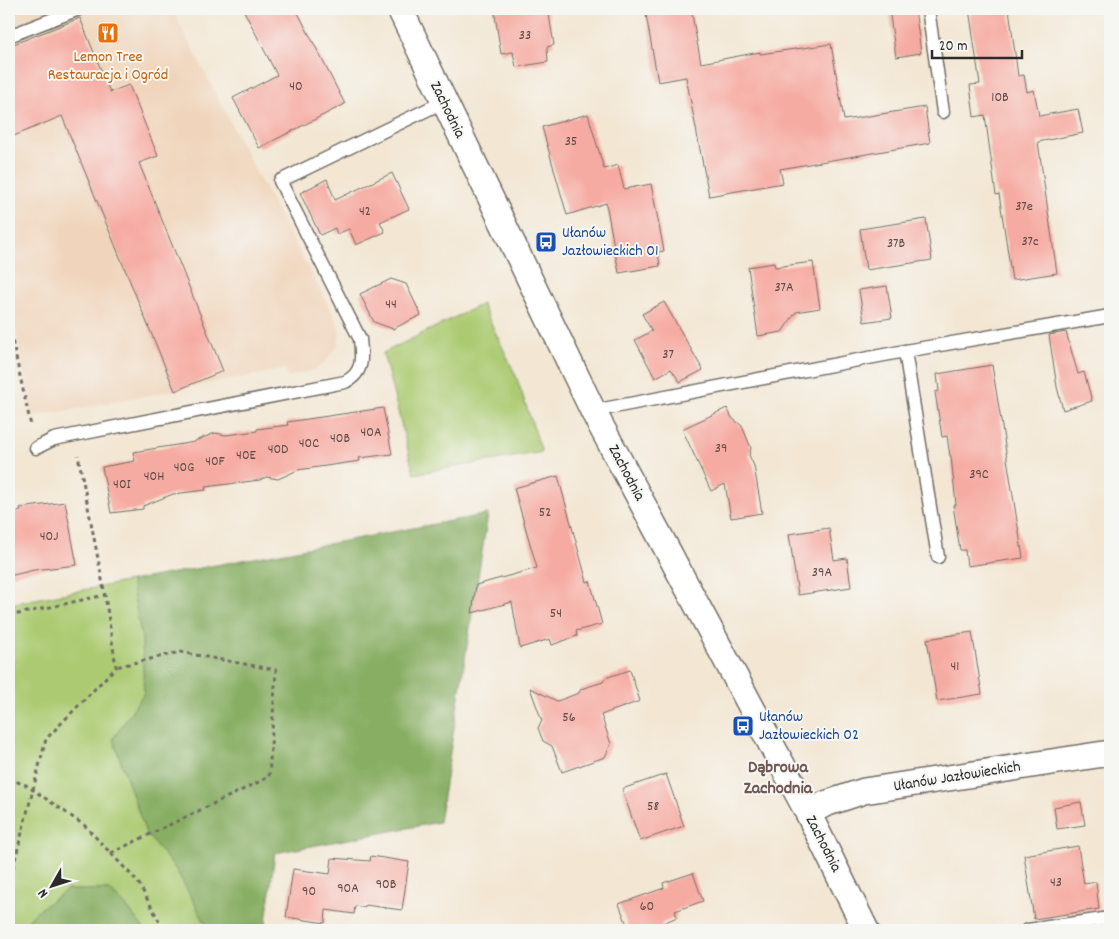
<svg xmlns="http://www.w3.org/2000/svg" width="1119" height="939" font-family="Dekko,sans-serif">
<rect width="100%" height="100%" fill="#f6f6f2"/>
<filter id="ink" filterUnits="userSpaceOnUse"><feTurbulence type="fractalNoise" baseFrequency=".02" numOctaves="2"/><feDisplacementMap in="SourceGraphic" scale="10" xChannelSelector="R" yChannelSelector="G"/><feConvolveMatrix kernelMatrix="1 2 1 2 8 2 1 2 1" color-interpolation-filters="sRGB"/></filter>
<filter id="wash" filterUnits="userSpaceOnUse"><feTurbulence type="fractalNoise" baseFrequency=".0096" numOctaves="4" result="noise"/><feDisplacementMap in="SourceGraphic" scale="20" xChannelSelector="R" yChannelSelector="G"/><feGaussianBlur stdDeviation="1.12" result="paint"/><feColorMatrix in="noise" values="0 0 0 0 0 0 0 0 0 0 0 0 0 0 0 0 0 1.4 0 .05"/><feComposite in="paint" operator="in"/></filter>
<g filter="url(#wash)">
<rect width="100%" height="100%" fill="#f3e7d4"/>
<path fill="#f0d5bc" d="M9,9H172L258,176L335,317L340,332L338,345L325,362L315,370L287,377L286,369L32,417L15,328L9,329Z"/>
<g fill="#abca71" stroke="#6b7a4e">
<path d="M482,304L516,376L542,452L414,474L383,353Z"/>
<path d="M131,581L142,639L144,693L113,739L146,833L177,871L204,921L211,930H145L126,906L109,890H67L34,913L20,930H9V604Z"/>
</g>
<g fill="#88ae63" stroke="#5a6c47">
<path d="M488,514L439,822L275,853L265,930H211L204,921L177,871L146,833L113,739L144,693L142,639L131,581Z"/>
<path d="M67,890H109L126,906L145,930H20L34,913Z"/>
</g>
<g id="blocks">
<g fill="#f6aba2">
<path d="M243,9H296L345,104L259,148L233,98L277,75Z"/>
<path d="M494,9H548L554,45L547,47L548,62L516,67L513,52L501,54Z"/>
<path d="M645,9H691L701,63L760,52V54L831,44L844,120L925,107L930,143L780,169L783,183L709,196L686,77L658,82Z"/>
<path d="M889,9H915L921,53L896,57Z"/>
<path d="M969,9H1009L1018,76L1024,75L1027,92L1034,90L1039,116L1078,109L1083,133L1038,142L1057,273L1012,280L999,194L996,195L985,115L974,117L970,85L980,84Z"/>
<path d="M80,18L110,92L129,85L158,156L139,163L223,371L175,391L62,116L9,138V46Z"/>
<path d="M588,114L604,169L618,165L624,189L651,184L664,251L658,252L660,266L619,273L606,203L567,215L542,127Z"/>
<path d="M392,173L409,209L380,222L385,232L356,245L349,229L337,234L335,228L320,235L300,193L327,179L335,200Z"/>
<path d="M926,219L932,260L866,270L860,229Z"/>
<path d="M813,262L820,308L796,312L782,332L758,336L748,267L774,263L775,267Z"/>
<path d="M391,279L406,284L421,315L393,329L374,322L360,294Z"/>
<path d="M887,286L892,318L864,322L859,290Z"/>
<path d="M664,302L703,370L680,382L671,369L655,378L635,340L652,331L642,314Z"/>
<path d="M1066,332L1078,374L1084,372L1092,401L1063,410L1057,387L1049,335Z"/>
<path d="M992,365L1023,558L967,566L965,550H960L953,505H956L951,456H950L947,436L942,437L935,392L939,391L937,374Z"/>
<path d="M383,408L392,454L359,458L360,461L298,470L278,479L266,477L260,480L205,487L206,490L173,494L143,506V509L111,513L102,467L135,461L133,452L195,442V441L215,433L226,435L257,431V429L288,425L287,422Z"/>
<path d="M727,408L732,418L742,426L751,448L749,455L754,466L762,513L731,518L725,484L711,491L682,429Z"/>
<path d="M558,476L587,582L590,581L602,624L576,631L577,636L552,645L550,639L520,648L512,602L472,613L476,585L537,568L514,488Z"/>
<path d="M65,502L77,565L34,570L9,576V514L21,511L20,508Z"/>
<path d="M829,528L834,560L847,558L851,587L798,595L789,534Z"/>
<path d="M972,632L982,694L937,701L927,639Z"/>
<path d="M630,670L640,701L601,715L611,744L605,757L562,772L552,746L543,741L538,728L542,721L530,688L557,701L579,693L581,689L603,682L605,678Z"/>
<path d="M666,774L684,826L640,841L622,789Z"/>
<path d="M1081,802L1085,825L1057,829L1054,807Z"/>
<path d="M1078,846L1084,884L1096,882L1099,909L1034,919L1024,855Z"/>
<path d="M371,856L409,862L402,910L365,905V907L355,906L354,914L326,910L325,923L286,917L293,869L330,874L332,858L370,861Z"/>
<path d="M693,873L703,901L675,911L677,917L661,924L663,930H629L619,904L664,888L663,883Z"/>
</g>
</g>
</g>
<g filter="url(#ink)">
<use href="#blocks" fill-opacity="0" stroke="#716d66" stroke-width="1"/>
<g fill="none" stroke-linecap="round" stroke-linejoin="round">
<g stroke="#716d66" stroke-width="15">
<g id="service">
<path d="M928,9L943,112"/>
<path d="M9,36L79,9"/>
<path d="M905,351L938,557"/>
<path d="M593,411L905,351L1110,316"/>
<path d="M36,448L54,439L345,382C364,373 362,357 360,339L280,181L443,102"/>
<path d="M1028,930L1110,918"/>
</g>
</g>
<g stroke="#716d66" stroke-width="28">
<g id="minor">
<path d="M400,9L593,411L808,813L866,930"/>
<path d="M808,813L825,804L864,791L1110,753"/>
</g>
</g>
<g stroke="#716d66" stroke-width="3" stroke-dasharray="4 4" stroke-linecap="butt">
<path d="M9,326L31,426"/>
<path d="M9,616L105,595"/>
<path d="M9,779L26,785L84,825L138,882L164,930"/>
<path d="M111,853L269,777L276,670L180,652L116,667"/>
<path d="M9,883L46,739L116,667L105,595L78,455"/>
</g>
<use href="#service" stroke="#fff" stroke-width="12"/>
<use href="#minor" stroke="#fff" stroke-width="25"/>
</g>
</g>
<defs>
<g id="restaurant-square" transform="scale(1.125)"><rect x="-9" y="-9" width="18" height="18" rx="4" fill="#e8710a" stroke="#f6f6f2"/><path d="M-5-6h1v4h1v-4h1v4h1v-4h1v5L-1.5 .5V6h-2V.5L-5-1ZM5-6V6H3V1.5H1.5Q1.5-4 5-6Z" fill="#fff"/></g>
<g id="bus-square" transform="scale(1.125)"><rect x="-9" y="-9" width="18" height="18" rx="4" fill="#1a4fb4" stroke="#f6f6f2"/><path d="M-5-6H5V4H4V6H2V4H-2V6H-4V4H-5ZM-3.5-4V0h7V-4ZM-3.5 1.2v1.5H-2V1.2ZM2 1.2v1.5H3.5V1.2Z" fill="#fff"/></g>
</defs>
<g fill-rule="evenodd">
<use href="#restaurant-square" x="108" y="33"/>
<use href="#bus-square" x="546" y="242"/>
<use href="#bus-square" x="743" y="726"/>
</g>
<g text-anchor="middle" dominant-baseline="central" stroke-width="4" stroke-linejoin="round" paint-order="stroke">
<g font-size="14" fill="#5e4b49">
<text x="525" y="36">33</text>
<text x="296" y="87">40</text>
<text x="1000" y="98">10B</text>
<text x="571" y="142">35</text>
<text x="1024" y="207">37e</text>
<text x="365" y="212">42</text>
<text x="1030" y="242">37c</text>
<text x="896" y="244">37B</text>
<text x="784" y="288">37A</text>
<text x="391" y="305">44</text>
<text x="668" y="355">37</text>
<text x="371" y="433">40A</text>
<text x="340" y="439">40B</text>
<text x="309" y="444">40C</text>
<text x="721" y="449">39</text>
<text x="278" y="450">40D</text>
<text x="246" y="456">40E</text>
<text x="215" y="462">40F</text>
<text x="184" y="468">40G</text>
<text x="979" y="475">39C</text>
<text x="154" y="477">40H</text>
<text x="122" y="485">40I</text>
<text x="545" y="513">52</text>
<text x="49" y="537">40J</text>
<text x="822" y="573">39A</text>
<text x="556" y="614">54</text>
<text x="955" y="667">41</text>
<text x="569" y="718">56</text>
<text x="653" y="807">58</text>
<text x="1056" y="883">43</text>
<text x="386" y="885">90B</text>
<text x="348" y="889">90A</text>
<text x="309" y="892">90</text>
<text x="647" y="907">60</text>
</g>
<g font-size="16" fill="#c56008" stroke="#f6f6f2">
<text x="108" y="57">Lemon Tree<tspan x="108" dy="18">Restauracja i Ogród</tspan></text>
</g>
<g font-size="16" fill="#2b2b2b" stroke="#f6f6f2">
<text transform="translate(447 110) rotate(64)">Zachodnia</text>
<text transform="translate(626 473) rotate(62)">Zachodnia</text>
<text transform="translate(957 777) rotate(-9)">Ułanów Jazłowieckich</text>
<text transform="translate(823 844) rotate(63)">Zachodnia</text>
</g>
<g font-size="16" fill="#164399" stroke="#f6f6f2" text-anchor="start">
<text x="562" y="233">Ułanów<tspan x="562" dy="18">Jazłowieckich 01</tspan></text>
<text x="759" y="717">Ułanów<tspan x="759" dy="18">Jazłowieckich 02</tspan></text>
</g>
<g font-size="18" font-weight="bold" fill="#725855" stroke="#f6f6f2">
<text x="778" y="768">Dąbrowa<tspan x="778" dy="21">Zachodnia</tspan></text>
</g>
</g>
<rect width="1119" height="939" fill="none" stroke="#f6f6f2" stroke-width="30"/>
<g transform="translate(52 886) rotate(231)" stroke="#f6f6f2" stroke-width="4" paint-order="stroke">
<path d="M0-4L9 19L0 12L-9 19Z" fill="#2b2b2b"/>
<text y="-8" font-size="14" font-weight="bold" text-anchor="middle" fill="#2b2b2b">N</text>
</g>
<path d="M932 50v8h90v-8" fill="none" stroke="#2b2b2b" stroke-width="2.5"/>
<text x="939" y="50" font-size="15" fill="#2b2b2b" stroke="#f6f6f2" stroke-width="4" paint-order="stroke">20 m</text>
</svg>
